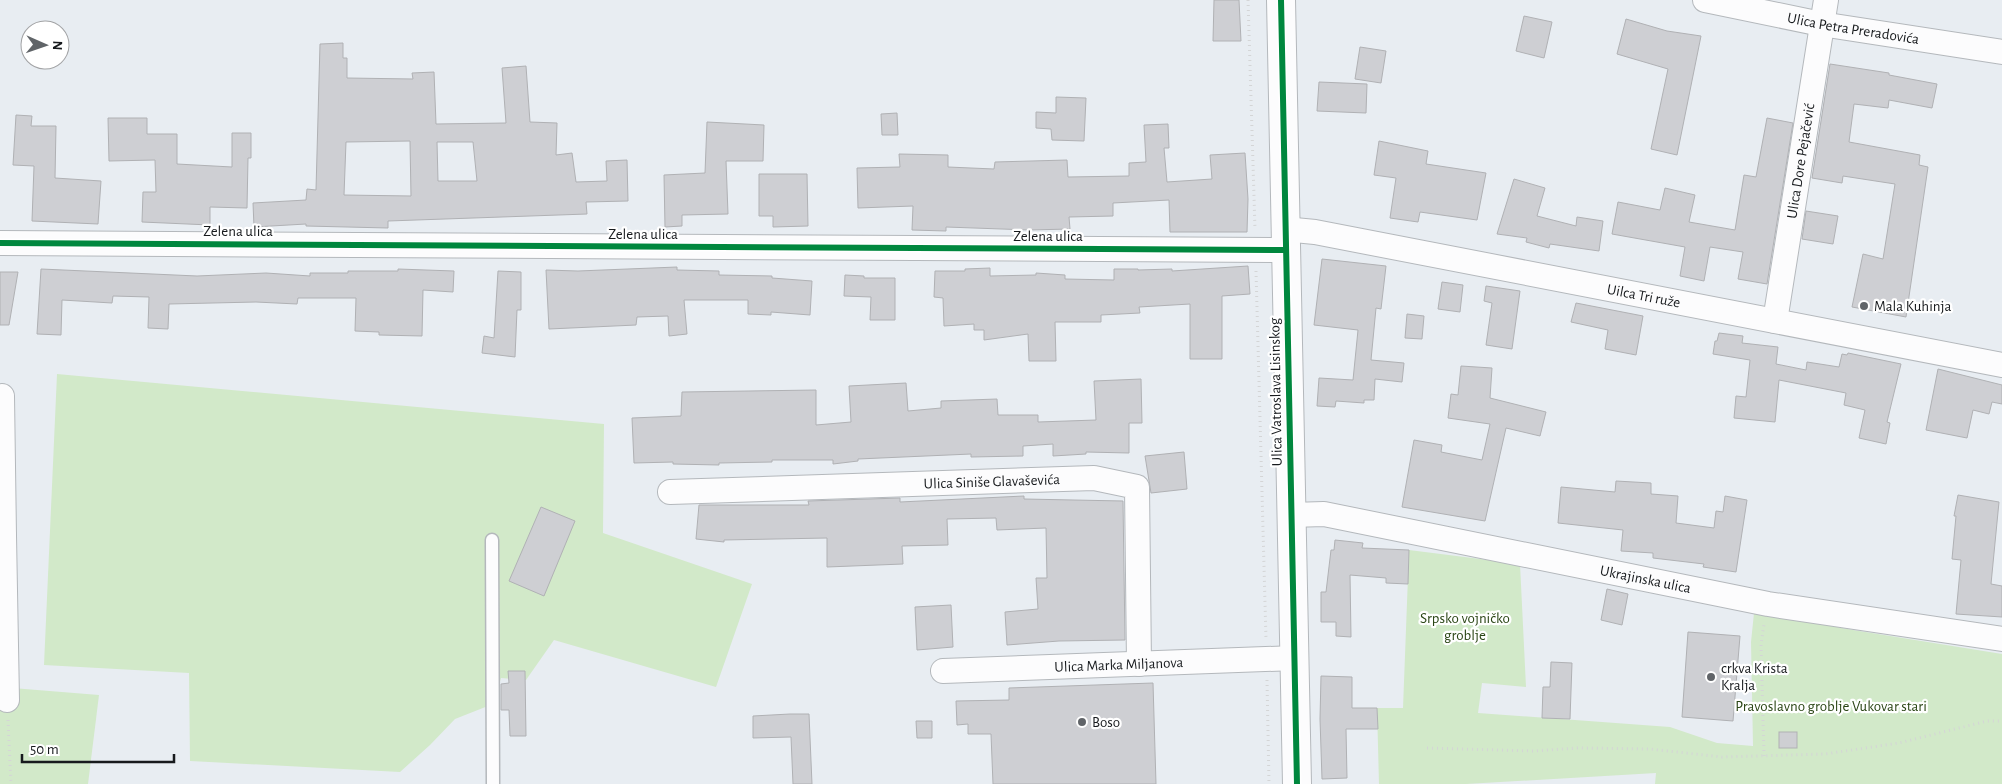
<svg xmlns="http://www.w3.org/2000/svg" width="2002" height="784" font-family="'Alegreya Sans',sans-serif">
<rect width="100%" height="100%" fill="#e8edf2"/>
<g fill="#d2e9c9">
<path d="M57,374L604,424L603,533L752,584L716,687L554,640L526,680L501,678L493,704L455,719L430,745L400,772L190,761L189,673L44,665Z"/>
<path d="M1409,550L1520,564L1526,687L1482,683L1478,713L1670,727L1717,743L1753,746L1751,642L1754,613L1766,614L1853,630L2002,654V784H1655L1656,773L1466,784H1379L1377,708H1403Z"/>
<path d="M0,687L99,695L88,784H0Z"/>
</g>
<g fill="#cecfd3" stroke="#b0b1b4" fill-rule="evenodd">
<path d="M1214,0H1239L1241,41H1213Z"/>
<path d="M1524,16L1552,22L1544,58L1516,51Z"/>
<path d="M1626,19L1667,31L1701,36L1677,155L1651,149L1668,69L1617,54Z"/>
<path d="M343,43V58H347V78L413,79L412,73L434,72L436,124L506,123L502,68L526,66L530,122L557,123L556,155L572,153L576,182L607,181L606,161L627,160L628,201L586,202L587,214L388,221V228L306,226V224L254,227L253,203L306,200L307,189L316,190L320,44ZM410,141L411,196L344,195L346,142ZM437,142H473L477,181H438Z"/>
<path d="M1360,47L1386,51L1381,83L1355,79Z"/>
<path d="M1830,64L1889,73V75L1937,84L1932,108L1889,100L1888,108L1854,104L1849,142L1920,155L1919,165L1928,167L1906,317L1852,307L1863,254L1883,259L1895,184L1843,176L1842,183L1812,178Z"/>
<path d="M1319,82L1367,84L1366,113L1317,111Z"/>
<path d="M1056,97L1086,98L1084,141L1052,140L1051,129L1036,128V112L1056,113Z"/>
<path d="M897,113L898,135H882L881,114Z"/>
<path d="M16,115L32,116L31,126H56L55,178L101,181L98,224L32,221L34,166L13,165Z"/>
<path d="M108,118H147V134H177V164L232,167V133H251V158H248L247,208L210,207V225L142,222L143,192H156L155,160L109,161Z"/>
<path d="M1767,118L1793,123L1767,284L1738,279L1743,252L1710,247L1704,281L1680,276L1685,247L1612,234L1618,202L1660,210L1665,188L1695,195L1689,222L1735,230L1744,175L1756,177Z"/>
<path d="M707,122L764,125L763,161H726L728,214L682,215V226L665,227L664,175L705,173Z"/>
<path d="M1168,124L1169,148H1164L1167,182L1212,179L1210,155L1245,153L1248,199L1247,232H1170L1169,200L1113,203V216L1069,217L1070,229L1029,230L946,227V231L912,230L913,206L858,208L857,168L900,167L899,154L948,155V167L994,169L995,162L1067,160L1068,177L1129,176V163L1146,162L1144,125Z"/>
<path d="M1379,141L1428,151L1426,164L1486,173L1477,220L1420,212L1418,222L1390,218L1396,178L1374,175Z"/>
<path d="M759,174H807L808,226L773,227V216H759Z"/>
<path d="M1514,179L1545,188L1537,216L1576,226L1577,217L1603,221L1599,251L1550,244L1549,248L1526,242L1527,238L1497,234Z"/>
<path d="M1806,211L1838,216L1833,244L1802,239Z"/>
<path d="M1322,259L1386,266L1381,309L1376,308L1371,360L1404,363L1402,382L1375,379L1374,400H1364V403L1336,401L1335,407L1317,406L1319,378L1353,380L1358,330L1314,325Z"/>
<path d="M1248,266L1250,294L1222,296V359H1190V304L1139,307L1140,313L1101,315V322H1055L1056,361H1029L1028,334L984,340V330H974V324L944,326L943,298L934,297L935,271H965V269L990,268V276L1036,275V273L1065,275V279L1114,280V269H1138V270L1172,269V271Z"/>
<path d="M677,267V270L719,271V275L772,276V278L812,281L810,315L771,312V315L748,314V300H684L687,334L669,336L668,316L637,317L636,325L549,329L546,270L578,271Z"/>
<path d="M41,269L197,276L266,273L310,276V273H348V271H398V269L454,271L453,292L423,290L422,336L379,335V332L355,331L356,298H298L297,304L256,302L169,304L168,329L148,328L149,297L113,296L112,303L62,300L61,335L37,334Z"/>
<path d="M498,271L521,272V310H517L515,357L482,353L484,336L494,338Z"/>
<path d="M0,272H18L9,325H0Z"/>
<path d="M845,275L864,276V278H895V320H870L871,297L844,296Z"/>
<path d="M1442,282L1463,285L1460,312L1438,309Z"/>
<path d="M1486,286L1520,291L1512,349L1486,345L1492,303L1484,301Z"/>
<path d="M1576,303L1643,316L1636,355L1605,349L1608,330L1571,322Z"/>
<path d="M1407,314L1424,316L1422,339L1405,338Z"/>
<path d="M1719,333L1743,336L1742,343L1778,347L1776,364L1806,370L1807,362L1839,367L1842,354L1847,355L1848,353L1901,364L1887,422L1890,423L1886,444L1859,438L1865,410L1844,405L1846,393L1779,380L1775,422L1734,418L1736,396L1746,397L1750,360L1713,354L1715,341H1717Z"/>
<path d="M1461,366L1492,368L1490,398L1546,412L1540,436L1506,428L1485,521L1402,507L1414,440L1442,445L1441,452L1482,460L1490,424L1448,418L1451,394L1458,395Z"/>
<path d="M1938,369L2002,385V404L1992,402L1989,414L1973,410L1967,438L1926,430Z"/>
<path d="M1141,379L1142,423H1129V453L1086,452V454L1053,456V444L1023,446V456L971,457V454L858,459V461L833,464V460H772V462L719,463V465L673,464V462L634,463L632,418L681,416L682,392L816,390V425L851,422L849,386L906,383L908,411L941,408V401L997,399L998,415H1038V422L1096,420L1094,381Z"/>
<path d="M1184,452L1187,489L1151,493L1145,456Z"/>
<path d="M1616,481L1651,483V494L1678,496L1676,523L1714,528L1716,511L1723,512L1725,496L1747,500L1736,572L1703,567L1704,564L1653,558V553L1621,551L1623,530L1558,523L1561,487L1615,492Z"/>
<path d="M1958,495L1999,502L1991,584L2002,586V617L1956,614L1961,560L1952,559L1956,516H1954Z"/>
<path d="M1024,496V499L1123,501L1125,640L1059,641L1007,645L1005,612L1038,609L1036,578H1047L1046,528L997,530L996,518L947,519L948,545L902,546L903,564L827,567V538L724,540V542L696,539L699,505H809L808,501L900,498V502Z"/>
<path d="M541,507L575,521L544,596L509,581Z"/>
<path d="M1335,540L1363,543L1362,548L1409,550L1408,584L1386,583V578L1350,575L1351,637L1336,636V622H1321V592H1326L1331,550H1334Z"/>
<path d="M1607,589L1628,594L1622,625L1601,620Z"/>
<path d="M951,605L953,647L917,650L915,607Z"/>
<path d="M1688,632L1740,636L1733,721L1682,717Z"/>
<path d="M1551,662L1572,663L1570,719L1542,718L1543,687H1550Z"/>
<path d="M508,671H525L526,736H510L509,710H501V684L509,683Z"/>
<path d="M1321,676L1352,677V708H1377L1378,729H1346L1347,778L1322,779L1320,719Z"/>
<path d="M1153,683L1156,784H993L991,734H968V724L957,725L956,701L1009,700V688Z"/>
<path d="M790,714H809L812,784H793L791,737L753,738V716Z"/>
<path d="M916,721H932V738H917Z"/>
<rect x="1779" y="732" width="18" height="16"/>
</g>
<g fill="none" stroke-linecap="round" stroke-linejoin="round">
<g stroke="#b4b8bc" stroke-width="15">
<path id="service" d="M492,540L493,784"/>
</g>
<g stroke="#b4b8bc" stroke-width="26">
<g id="minor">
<path id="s1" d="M1705,0L1821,24L2002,52"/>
<path id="s2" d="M1284,229L1315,232L2002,365"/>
<path d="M0,243L1285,250"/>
<path id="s3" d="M1775,321L1826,0"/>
<path d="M2,396L4,536"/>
<path id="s4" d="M670,492L1094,478L1137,487L1139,664"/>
<path id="s5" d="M1291,515L1324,514L1768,604L2002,639"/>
<path d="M0,536H4L7,700"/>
<path id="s6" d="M943,671L1295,658"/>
</g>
</g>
<g stroke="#b4b8bc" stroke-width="30">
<path id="secondary" d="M1281,0L1297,784"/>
</g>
<g stroke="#d4d5d6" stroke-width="3" stroke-dasharray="1 4" stroke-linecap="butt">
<path d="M1248,0L1255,229"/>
<path d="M1256,271L1266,639"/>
<path d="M1267,680L1269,784"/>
<path d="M8,720L11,784"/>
<path d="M1427,748L1533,751L1578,748L1650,749L1722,757L1825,754L1899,743L1987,721H2002"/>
<path d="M1764,756L1761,645L1764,624"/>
</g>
<use href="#service" stroke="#fcfcfd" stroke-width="12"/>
<use href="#minor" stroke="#fcfcfd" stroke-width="24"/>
<use href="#secondary" stroke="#fcfcfd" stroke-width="28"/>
<g stroke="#fff" stroke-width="9">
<g id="cycleway">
<path d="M1281,0L1297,784"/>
<path d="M0,243L1285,250"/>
</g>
</g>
<use href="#cycleway" stroke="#00873e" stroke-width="6"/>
</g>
<g fill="#606468" stroke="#fff" stroke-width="2">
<circle cx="1864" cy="306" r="5"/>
<circle cx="1711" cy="677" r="5"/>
<circle cx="1082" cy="722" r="5"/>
</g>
<g text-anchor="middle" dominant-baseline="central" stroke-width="4.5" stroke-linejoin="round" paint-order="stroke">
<g font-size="15" fill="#171a1d" stroke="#fff">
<text stroke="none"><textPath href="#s1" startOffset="151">Ulica Petra Preradovića</textPath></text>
<text stroke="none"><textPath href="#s3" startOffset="162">Ulica Dore Pejačević</textPath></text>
<text x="238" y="231">Zelena ulica</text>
<text x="643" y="234">Zelena ulica</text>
<text x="1048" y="236">Zelena ulica</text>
<text stroke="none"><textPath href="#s2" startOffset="366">Uilca Tri ruže</textPath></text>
<text transform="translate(1276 392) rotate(-91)">Ulica Vatroslava Lisinskog</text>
<text stroke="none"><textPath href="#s4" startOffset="322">Ulica Siniše Glavaševića</textPath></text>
<text stroke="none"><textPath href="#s5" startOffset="361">Ukrajinska ulica</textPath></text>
<text stroke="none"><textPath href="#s6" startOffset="176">Ulica Marka Miljanova</textPath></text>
</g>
<g font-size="15" fill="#171a1d" stroke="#fff" text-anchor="start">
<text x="1874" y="306">Mala Kuhinja</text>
<text x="1721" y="668">crkva Krista<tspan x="1721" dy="17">Kralja</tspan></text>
<text x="1092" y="722">Boso</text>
</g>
<g font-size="15" fill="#2a4515" stroke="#fff">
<text x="1465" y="618">Srpsko vojničko<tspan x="1465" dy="17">groblje</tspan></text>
<text x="1831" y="706">Pravoslavno groblje Vukovar stari</text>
</g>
</g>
<g transform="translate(45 45) rotate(92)"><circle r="24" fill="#ffffff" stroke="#a2a3a5"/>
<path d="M0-4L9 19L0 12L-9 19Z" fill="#606468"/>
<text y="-8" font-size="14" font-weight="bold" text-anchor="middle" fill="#171a1d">N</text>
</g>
<path d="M22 754v8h152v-8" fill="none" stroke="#171a1d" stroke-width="2.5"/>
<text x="30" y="754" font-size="15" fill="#171a1d" stroke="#ffffff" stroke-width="4" paint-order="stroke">50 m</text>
</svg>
